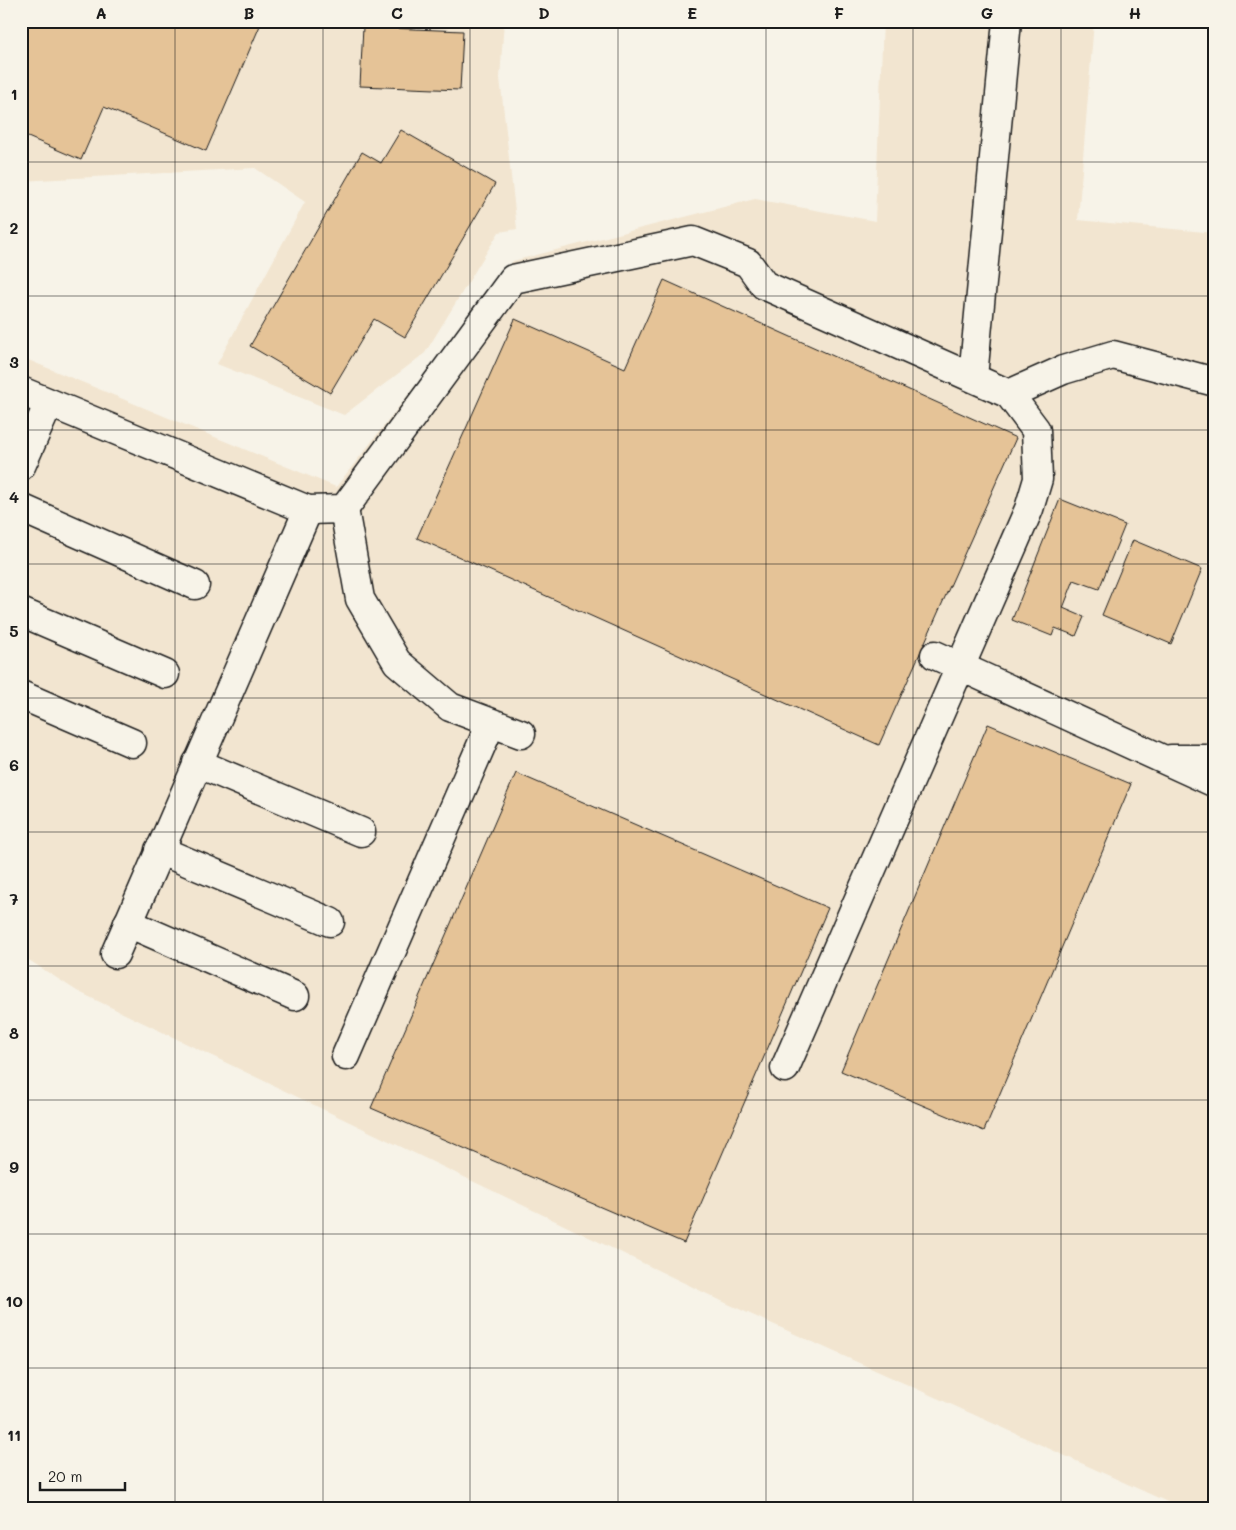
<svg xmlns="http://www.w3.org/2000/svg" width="1236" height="1530" font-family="Mali,sans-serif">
<rect width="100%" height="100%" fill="#f7f3e8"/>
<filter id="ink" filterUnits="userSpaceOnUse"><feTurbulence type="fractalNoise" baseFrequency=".02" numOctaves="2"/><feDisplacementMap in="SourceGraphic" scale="10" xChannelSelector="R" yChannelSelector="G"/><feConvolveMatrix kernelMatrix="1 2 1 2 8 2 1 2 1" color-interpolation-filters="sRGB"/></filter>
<g filter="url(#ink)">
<g fill="#f2e5d0">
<path d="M21,21H504L500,78L517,229L499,232L425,353L344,415L217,364L305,202L255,168L21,181Z"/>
<path d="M883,21H1094L1078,220L1215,233V1509H1183L728,1304L77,991L21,955V357L336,487L513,261L755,199L875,221Z"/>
</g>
<g fill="#e5c397" stroke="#1c1c1c">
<path d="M21,21H262L206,151L104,107L81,160L21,134Z"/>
<path d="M363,27L463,31L460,90L360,86Z"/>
<path d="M401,130L495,184L405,337L374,319L330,393L250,346L362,152L381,163Z"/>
<path d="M664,280L1016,438L879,745L417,538L515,319L625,368Z"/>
<path d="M1060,499L1125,525L1099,589L1074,580L1063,608L1084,617L1076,636L1055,628L1052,636L1012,620Z"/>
<path d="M1133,540L1202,569L1171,644L1102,615Z"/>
<path d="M988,724L1131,784L984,1131L841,1071Z"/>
<path d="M516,773L828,908L684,1243L371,1108Z"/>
</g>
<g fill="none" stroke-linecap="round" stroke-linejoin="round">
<g stroke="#1c1c1c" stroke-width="31">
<g id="minor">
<path d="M973,377L1007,21"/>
<path d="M21,391L308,510L344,509L513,279L693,241L748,263L764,285L1009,394L1036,430L1038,479L1029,509L785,1068"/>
<path d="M1009,394L1063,370L1113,355L1215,382"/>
<path d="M21,466L49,403"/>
<path d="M21,508L195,585"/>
<path d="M344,509L360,599L397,662L450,707L521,734"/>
<path d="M21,612L165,674"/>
<path d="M935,655L1215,783"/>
<path d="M21,695L132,743"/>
<path d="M1171,759H1215"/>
<path d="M197,763L361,832"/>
<path d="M159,850L330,922"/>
<path d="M128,923L295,996"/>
<path d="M115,954L308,510"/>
<path d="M346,1056L491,723"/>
</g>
</g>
<use href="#minor" stroke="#f7f3e8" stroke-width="28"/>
</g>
</g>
<path fill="none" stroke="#1c1c1c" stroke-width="1" stroke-opacity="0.55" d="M175,21V1509M323,21V1509M470,21V1509M618,21V1509M766,21V1509M913,21V1509M1061,21V1509M21,162H1215M21,296H1215M21,430H1215M21,564H1215M21,698H1215M21,832H1215M21,966H1215M21,1100H1215M21,1234H1215M21,1368H1215"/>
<rect width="1236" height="1530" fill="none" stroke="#f7f3e8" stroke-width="55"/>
<path d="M40 1482v8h85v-8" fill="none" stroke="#1c1c1c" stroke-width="2.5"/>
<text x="48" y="1482" font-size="15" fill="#1c1c1c" stroke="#f7f3e8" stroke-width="4" paint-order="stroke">20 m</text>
<rect x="28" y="28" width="1180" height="1474" fill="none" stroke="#1c1c1c" stroke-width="2"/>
<g font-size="16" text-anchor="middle" font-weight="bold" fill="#1c1c1c">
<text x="101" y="19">A</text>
<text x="249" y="19">B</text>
<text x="397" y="19">C</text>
<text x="544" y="19">D</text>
<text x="692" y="19">E</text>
<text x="839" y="19">F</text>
<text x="987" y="19">G</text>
<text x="1135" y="19">H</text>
<text x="14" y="100">1</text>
<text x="14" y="234">2</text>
<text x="14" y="368">3</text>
<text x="14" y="503">4</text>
<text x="14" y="637">5</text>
<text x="14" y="771">6</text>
<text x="14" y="905">7</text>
<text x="14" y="1039">8</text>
<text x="14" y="1173">9</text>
<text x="14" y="1307">10</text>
<text x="14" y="1441">11</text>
</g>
</svg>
